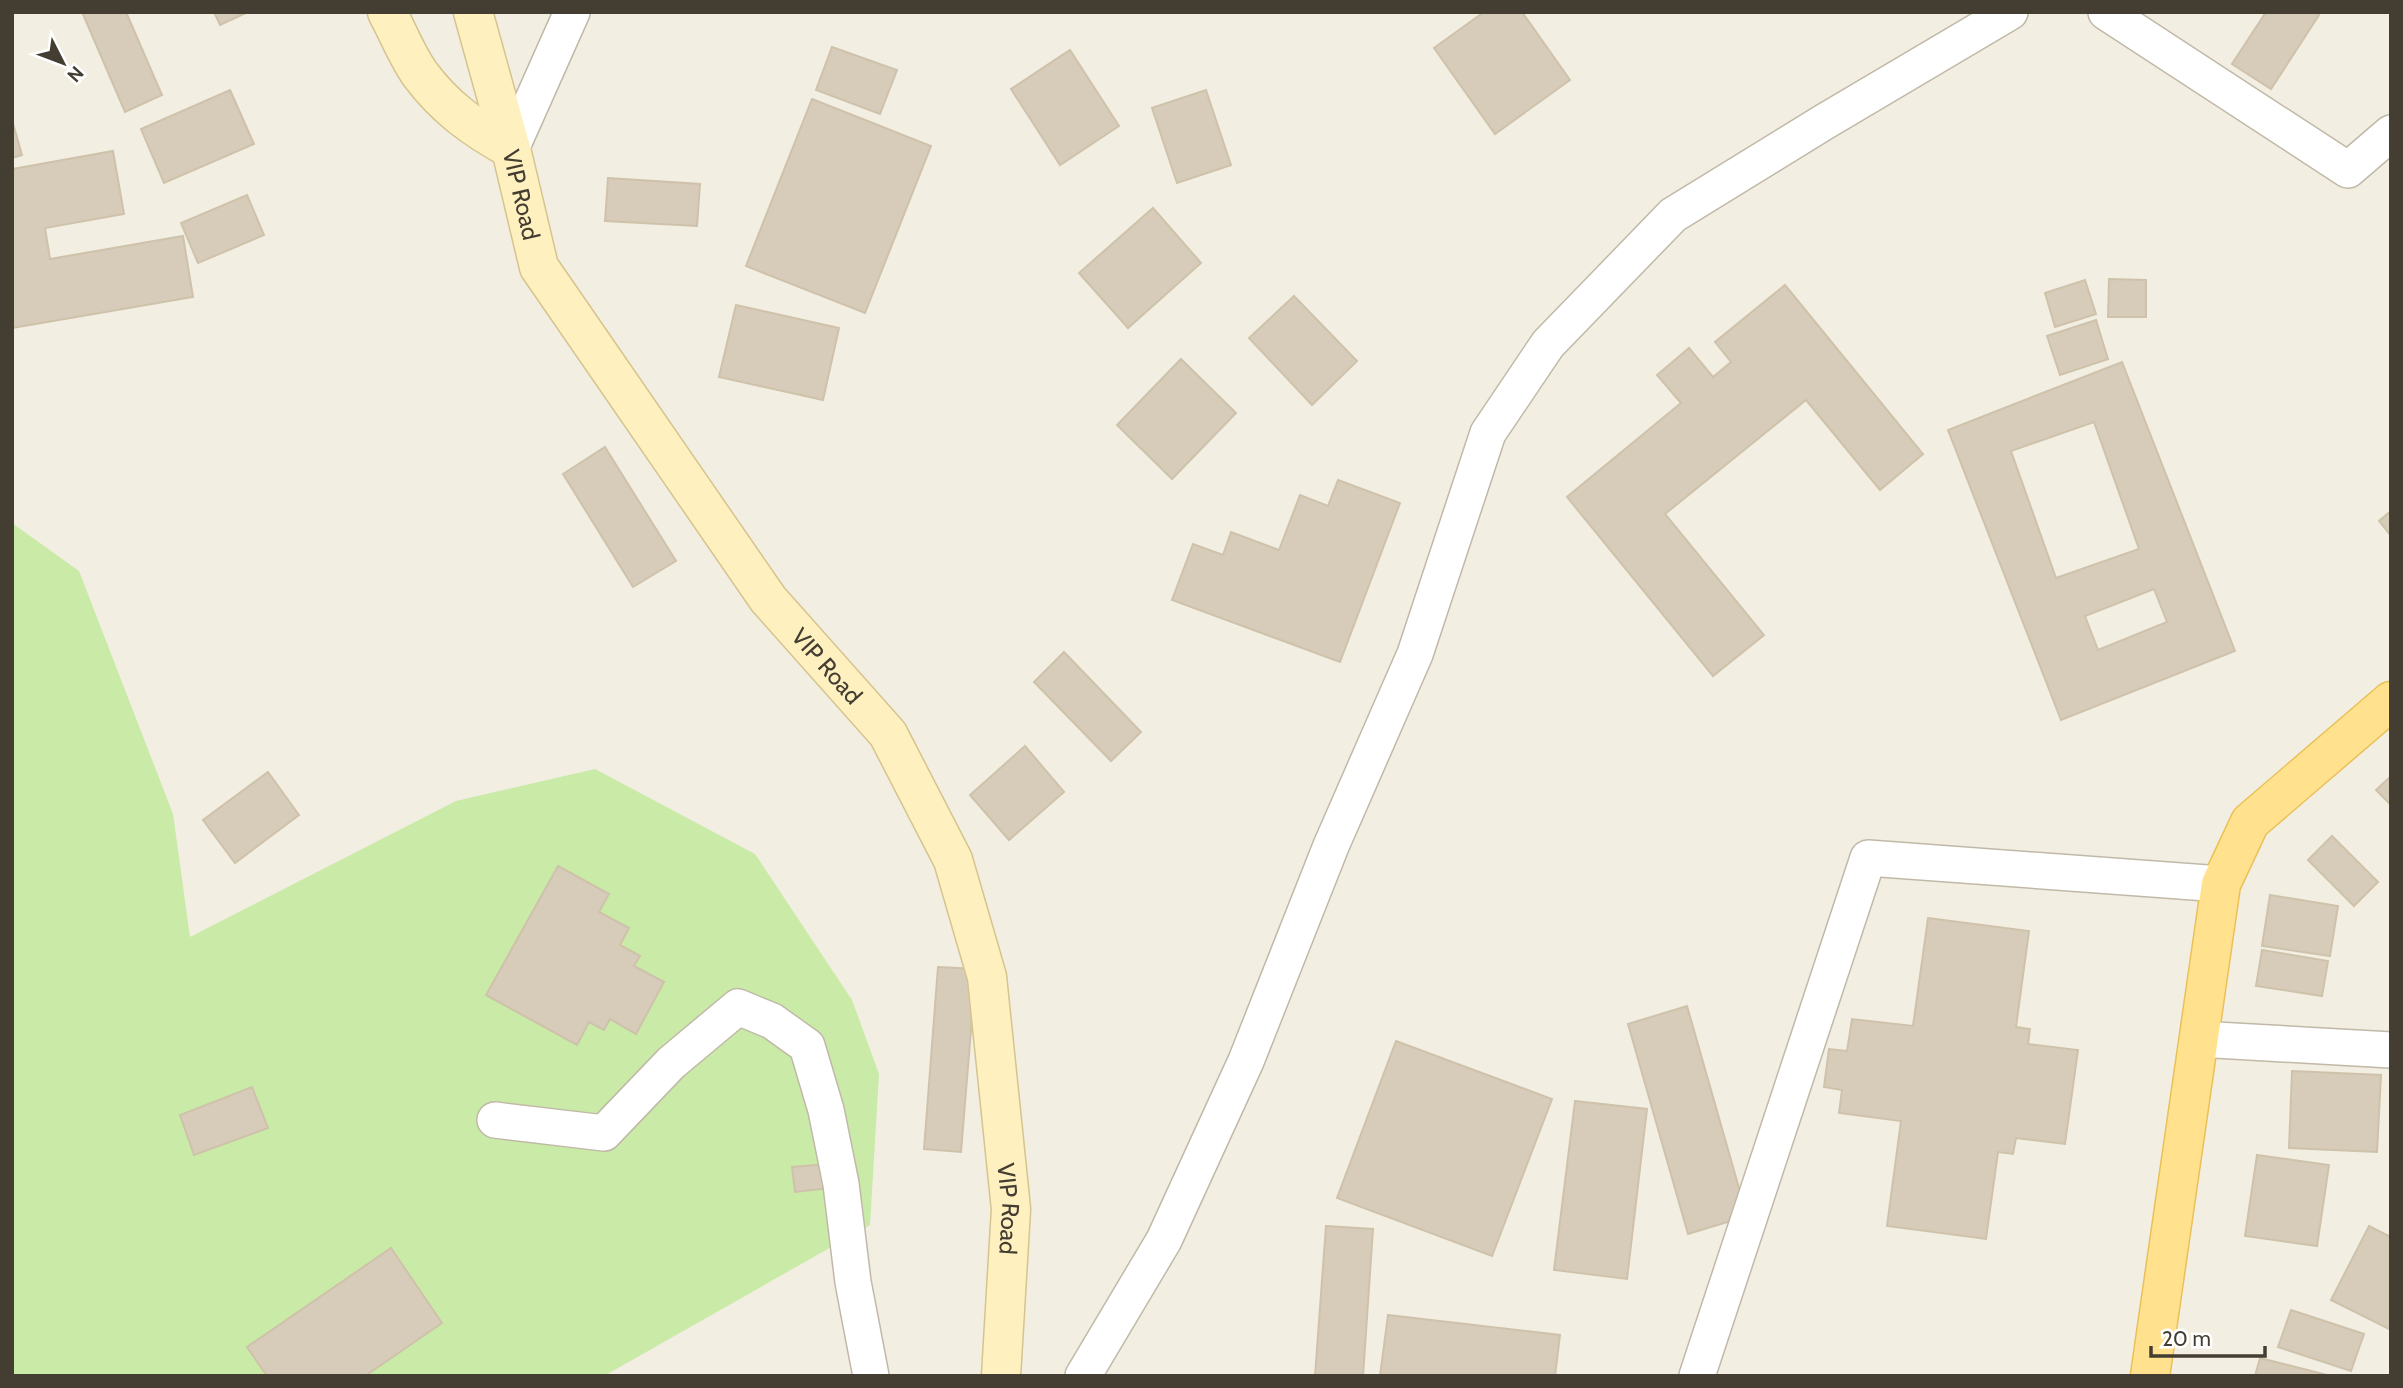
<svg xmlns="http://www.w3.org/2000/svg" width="2403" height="1388" font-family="Cabin,sans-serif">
<rect width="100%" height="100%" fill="#f2eee2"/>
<path fill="#caeaa7" d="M12,523L79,571L173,814L190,937L456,801L595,769L755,854L852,1000L879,1074L870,1225L604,1376H12Z"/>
<g fill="#d7ccba" stroke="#cfc2aa" stroke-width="2" fill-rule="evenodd">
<path d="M82,12H126L162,95L125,112Z"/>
<path d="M214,12H248L220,25Z"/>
<path d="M1484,12H1522L1570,80L1495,134L1434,48Z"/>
<path d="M2266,12H2314L2319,15L2271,89L2232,64Z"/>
<path d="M832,47L897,70L880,114L816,90Z"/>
<path d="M1070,50L1119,126L1060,165L1011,89Z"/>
<path d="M230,90L254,144L164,183L141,129Z"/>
<path d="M1206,90L1231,165L1177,183L1152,108Z"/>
<path d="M812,99L931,146L865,313L746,266Z"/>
<path d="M12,120L22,155L12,158Z"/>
<path d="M113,151L124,214L45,228L50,259L183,236L193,297L12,328V169Z"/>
<path d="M608,178L700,184L697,226L605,221Z"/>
<path d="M247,195L264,235L198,263L181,223Z"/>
<path d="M1153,208L1201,263L1128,328L1079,273Z"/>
<path d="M2109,279L2146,280V317H2108Z"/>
<path d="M2085,280L2096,314L2055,327L2045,293Z"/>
<path d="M1785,285L1923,454L1880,490L1806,400L1665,514L1764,635L1713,676L1567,497L1681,403L1657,375L1689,348L1713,377L1731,362L1715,342Z"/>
<path d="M1294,296L1357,361L1312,405L1249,338Z"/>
<path d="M736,305L839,328L823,400L719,377Z"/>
<path d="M2096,320L2108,359L2060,375L2047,336Z"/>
<path d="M1181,359L1236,413L1172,479L1117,425Z"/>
<path d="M2122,362L2235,651L2061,720L1948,430ZM2094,422L2139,549L2056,578L2011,451ZM2154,589L2167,622L2098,650L2085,616Z"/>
<path d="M605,447L676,561L633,587L563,474Z"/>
<path d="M1338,480L1400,503L1340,662L1172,600L1193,544L1223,555L1231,532L1279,550L1300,495L1328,506Z"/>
<path d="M2391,511V536L2379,521Z"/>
<path d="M1064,652L1141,732L1111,761L1034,682Z"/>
<path d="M1025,746L1064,792L1009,840L970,795Z"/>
<path d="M268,772L299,815L235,863L203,820Z"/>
<path d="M2391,776V805L2376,790Z"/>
<path d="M2332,836L2378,882L2354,906L2308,860Z"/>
<path d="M558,866L609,894L599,912L629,928L620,945L640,956L634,966L664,982L636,1034L610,1019L604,1030L589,1022L577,1045L486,995Z"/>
<path d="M2270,895L2338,906L2330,956L2262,946Z"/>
<path d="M1928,918L2029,931L2016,1027L2030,1029L2028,1044L2078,1050L2065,1144L2016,1138L2013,1154L1998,1152L1986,1239L1887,1226L1901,1121L1839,1113L1842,1090L1824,1087L1829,1049L1847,1051L1852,1019L1913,1026Z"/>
<path d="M2262,950L2328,961L2322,996L2256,986Z"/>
<path d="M938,967L976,969L961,1152L924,1149Z"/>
<path d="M1687,1006L1747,1216L1688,1234L1628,1024Z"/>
<path d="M1396,1041L1552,1099L1492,1256L1337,1198Z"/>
<path d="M2292,1071L2381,1075L2377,1152L2289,1148Z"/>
<path d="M252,1087L268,1128L194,1155L180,1115Z"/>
<path d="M1575,1101L1647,1109L1627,1279L1554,1270Z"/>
<path d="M2257,1155L2329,1165L2317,1246L2245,1236Z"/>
<path d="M827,1164L829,1188L795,1192L792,1167Z"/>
<path d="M1326,1226L1373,1229L1363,1376H1315Z"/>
<path d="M2369,1226L2391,1237V1330L2331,1300Z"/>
<path d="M391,1248L442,1323L365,1376H267L247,1347Z"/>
<path d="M2291,1310L2364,1334L2351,1371L2278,1347Z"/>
<path d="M1388,1315L1560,1335L1555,1376H1380Z"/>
<path d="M2260,1358L2331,1376H2255Z"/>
</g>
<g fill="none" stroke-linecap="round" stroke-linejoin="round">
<g stroke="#c1b9a7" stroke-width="38">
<g id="minor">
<path d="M2106,12L2348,170L2391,133"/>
<path d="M511,149L572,12"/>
<path d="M2198,1039L2391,1050"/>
<path d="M495,1120L604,1133L671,1063L738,1007L772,1021L807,1046L826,1110L841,1184L853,1282L871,1376"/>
<path d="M1083,1376L1164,1240L1246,1061L1331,846L1415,654L1488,433L1548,344L1673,215L1824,122L2010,12"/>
<path d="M1697,1376L1868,858L2221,884"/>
</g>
</g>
<g stroke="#d5c48e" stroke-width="41">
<g id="secondary">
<path d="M387,12C398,32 407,56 420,74C445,108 475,129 511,149"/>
<path id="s1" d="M473,12L511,149L539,267L768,599L888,734L953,860L987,977L1011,1209L1001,1376"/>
</g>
</g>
<g stroke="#eac158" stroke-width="41">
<path id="primary" d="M2150,1376L2221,884L2250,822L2391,701"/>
</g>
<use href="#minor" stroke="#fff" stroke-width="35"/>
<use href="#secondary" stroke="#fff1bf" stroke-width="38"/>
<use href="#primary" stroke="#ffe18e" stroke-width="38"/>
</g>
<g text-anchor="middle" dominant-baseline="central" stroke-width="5" stroke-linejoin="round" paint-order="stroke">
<g font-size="24" fill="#443d32" stroke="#fff">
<text stroke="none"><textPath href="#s1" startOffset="189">VIP Road</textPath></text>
<text stroke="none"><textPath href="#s1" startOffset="756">VIP Road</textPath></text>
<text stroke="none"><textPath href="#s1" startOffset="1344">VIP Road</textPath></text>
</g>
</g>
<rect width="2403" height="1388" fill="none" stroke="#443d32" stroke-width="28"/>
<g transform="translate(63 63) rotate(132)" stroke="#ffffff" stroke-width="5" paint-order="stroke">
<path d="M0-5L12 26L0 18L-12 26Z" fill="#443d32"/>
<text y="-10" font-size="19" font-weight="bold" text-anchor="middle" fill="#443d32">N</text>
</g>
<path d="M2151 1346v10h114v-10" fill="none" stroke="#443d32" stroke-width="3.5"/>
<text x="2162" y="1346" font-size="21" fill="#443d32" stroke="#ffffff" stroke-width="5" paint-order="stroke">20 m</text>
</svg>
